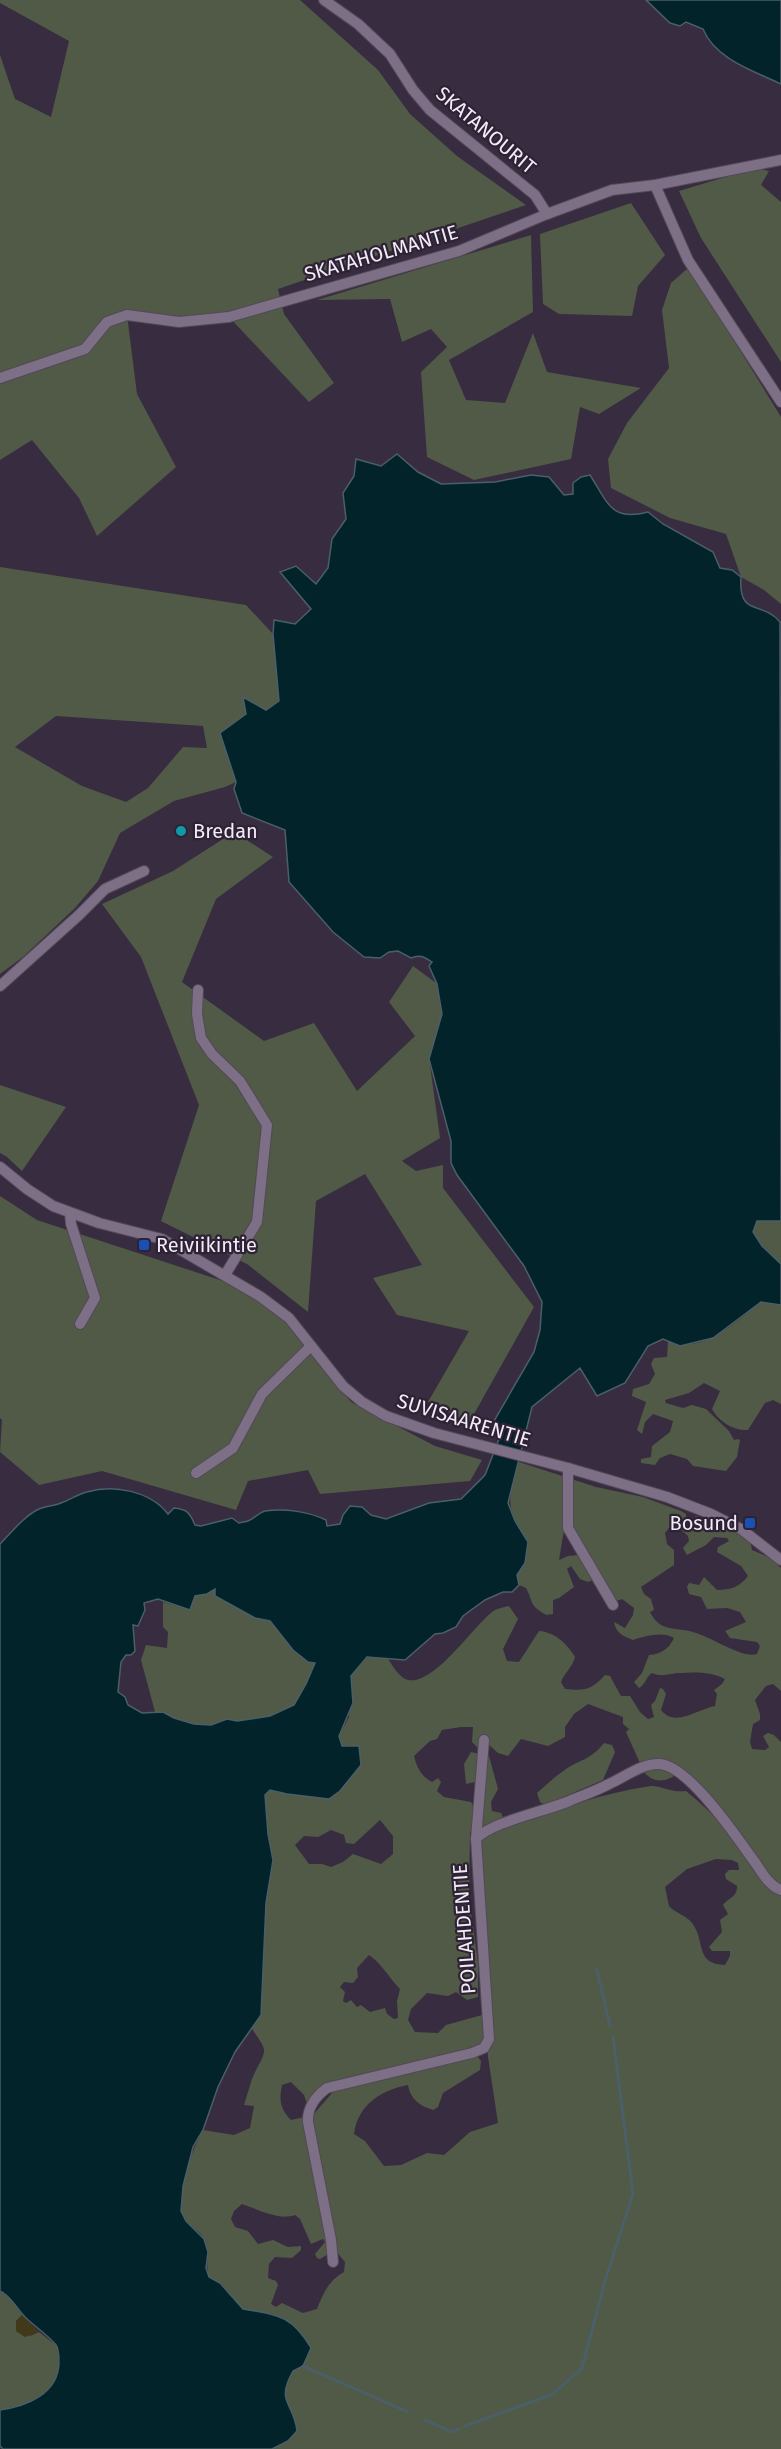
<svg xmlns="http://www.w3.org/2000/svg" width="781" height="2449" viewBox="0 0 781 2449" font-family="'Fira Sans',sans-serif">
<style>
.green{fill:#505a46;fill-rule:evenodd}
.sand{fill:#413919}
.water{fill:#03232b;stroke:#4b5f68;stroke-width:1.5;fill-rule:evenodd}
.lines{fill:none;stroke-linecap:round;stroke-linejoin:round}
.stream{stroke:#4b5f68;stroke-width:3}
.minor-casing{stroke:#534858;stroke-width:12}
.minor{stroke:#7d6f86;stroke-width:10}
.culture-dot{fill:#0f9aa8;stroke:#2e2235;stroke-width:2}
.transit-dot{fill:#1a4fb4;stroke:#2e2235;stroke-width:2}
.labels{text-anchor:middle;stroke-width:4.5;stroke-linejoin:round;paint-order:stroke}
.street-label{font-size:20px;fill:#f3ebf8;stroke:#2e2235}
.poi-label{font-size:20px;fill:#f3ebf8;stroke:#2e2235;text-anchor:start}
</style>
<rect width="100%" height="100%" fill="#382c40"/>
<g class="green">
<path d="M0,0H300L378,70L410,114L457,156L526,205L278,289L284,314L334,383L309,402L229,317L127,315L137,394L176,467L97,536L79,498L32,440L0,460V55L15,99L51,117L69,41L0,3Z"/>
<path d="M755,168L769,171L761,185L781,202V362L701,238L679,191Z"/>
<path d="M631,203L665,255L638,286L632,316L559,314L543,304L540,234Z"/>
<path d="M531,235L533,312L449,360L466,400L505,403L533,333L547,372L641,388L599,414L580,407L571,459L474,480L427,457L421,372L447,347L431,329L402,342L390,299L317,300Z"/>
<path d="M689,267L781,417V604L764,590L741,577L726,534L670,518L611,488L608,459L627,423L669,368L662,310L671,283Z"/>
<path d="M0,567L246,605L273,634L274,620L294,624L299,620L308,632L256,773L225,787L174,801L120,833L98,881L75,908L23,957L0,974ZM56,716L203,726L207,748L183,747L148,788L126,802L82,786L15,747Z"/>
<path d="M234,832L273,857L216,899L182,982L264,1041L314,1023L357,1091L415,1036L389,1002L413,966L436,983L429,966L465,969L430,1065L440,1138L402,1161L416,1171L443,1165V1188L534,1307L469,1423L428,1402L469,1331L397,1315L373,1278L422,1265L365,1174L316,1201L308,1312L247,1264L161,1221L199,1105L141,957L102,904L173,871Z"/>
<path d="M0,1085L66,1107L22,1171L7,1157L0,1153Z"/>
<path d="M0,1196L37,1220L229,1283L287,1320L351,1402L435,1446L482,1460L470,1481L320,1494L308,1470L248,1481L236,1510L102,1471L39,1485L0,1452L2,1420L0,1418Z"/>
<path d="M757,1221H781V1264L762,1246L753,1232Z"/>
<path d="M761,1302L781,1305V1404L773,1400L765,1403L748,1430C734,1431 719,1422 712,1409L720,1391L704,1383L689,1393L665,1400L666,1403L683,1408L692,1405L706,1409L729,1431L734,1440L738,1439L740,1440L737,1457L726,1471L693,1466L687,1459L670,1454L660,1458L655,1465L641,1463V1459L651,1457L652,1446L670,1432L673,1421L653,1414L645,1422L642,1434L637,1430L646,1402L632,1396L633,1389L649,1384L655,1374L651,1364L654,1358L667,1357L668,1341C703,1355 735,1322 761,1302Z"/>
<path d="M519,1462L596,1487L643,1497L681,1511L686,1514V1529L692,1530L695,1525L693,1519L696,1516L735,1532L750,1541L752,1550L771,1558L781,1568V1691L773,1684L766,1686L755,1700L760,1714V1720L753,1724L750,1742L752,1749L765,1750L769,1747L763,1736L768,1733L774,1735L781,1742V1887L772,1882L744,1844L677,1774C665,1783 653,1783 644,1772L626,1732L629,1729L623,1724V1717L588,1704L574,1714L565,1727V1737L548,1746L521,1739L508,1756L498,1753L487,1743L477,1747L472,1742L473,1727H461L442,1730L437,1739L430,1741L414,1756C417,1768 421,1776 432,1782L438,1778L441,1782L437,1791L444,1797L471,1802L475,1809L478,1772L475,1782L466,1784L464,1764L471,1752L489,1756L498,1789L491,1802L492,1811L501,1813L504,1820L470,1832L469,1899L478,1963V1997L467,2000L456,1992L448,1996L427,1993L411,2009L408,2020L415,2032L438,2033L446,2025L482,2015L487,2037L480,2046L330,2085L308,2107L304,2095L291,2082L282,2085C279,2100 280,2109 291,2120L313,2115L332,2093L354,2085L477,2056L481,2061L480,2070L443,2093L438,2107L433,2110C420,2106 410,2099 408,2085C382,2090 358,2104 354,2134L365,2141L384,2166L401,2165L427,2153L444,2155L470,2132L498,2123L488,2057L480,1842L486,1833C540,1816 595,1794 651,1786C659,1785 672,1793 686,1791C700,1802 712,1814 724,1827C739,1845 760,1889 781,1894V2449H163L272,2314L243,2309L220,2283L209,2277C205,2265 210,2252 205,2240C200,2229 184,2224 181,2211C176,2190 193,2149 203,2130L234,2135L250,2128L254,2106L244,2105C248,2094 250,2082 255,2072C268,2048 267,2051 252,2029L261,2015L266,1903L273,1860L268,1834L265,1795L270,1790L287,1794L341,1746L339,1736L349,1717L351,1676L368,1657L388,1659C392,1665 397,1673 402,1677C428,1697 476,1621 495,1610C499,1608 504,1607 509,1606L518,1619L503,1649L507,1661L519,1662L539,1631C555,1632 567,1644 575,1657C572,1668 565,1672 561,1682L565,1689C585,1691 591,1690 605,1675L610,1676L621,1696H630L640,1712L648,1719L654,1717L651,1705L655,1701L660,1688L663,1689L666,1694L661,1710C675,1728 698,1709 715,1706L717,1694L714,1690L722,1684L725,1679C712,1672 696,1672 681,1673C669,1673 663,1678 652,1673C646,1677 645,1685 639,1688L634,1682L642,1673L649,1655C661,1654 669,1649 674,1638C663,1631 645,1636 633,1640C623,1636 616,1633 614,1622L625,1628L633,1615L634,1608L622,1599L614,1602L564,1530L559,1560L568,1556L578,1555L593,1580L588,1582L580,1579L571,1566L567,1569L574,1587L559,1598L553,1600V1614L546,1615C528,1604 534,1603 526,1588L519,1585L517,1575L525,1563L528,1542C505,1505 507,1503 519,1462ZM669,1528L680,1529L688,1536L689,1541L683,1548L687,1555L706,1545L714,1537L727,1538L729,1541L718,1547L717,1552L741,1566L748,1576C740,1587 730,1590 717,1590L704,1577L699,1585L689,1583L687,1587L689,1594L701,1597L707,1609L727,1608L740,1612L746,1622L725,1631L730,1638L757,1642L760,1646L757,1654C743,1659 713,1638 696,1633C686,1629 673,1630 663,1626C657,1623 653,1618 650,1612L654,1610L651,1599L644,1594L641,1587L674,1565V1550L667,1544L665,1533ZM380,1820L393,1836V1854L381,1864L353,1854L343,1862L331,1867L322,1864H309L295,1845L304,1836L318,1837L331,1830L344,1835L346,1843L354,1844ZM716,1859L732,1860L738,1863L739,1870H729L725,1874L726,1879L737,1886C737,1898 729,1897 723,1905L728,1914L720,1920L722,1932L709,1947L712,1951H730V1956L725,1965C694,1964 706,1941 692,1923C686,1915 675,1913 669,1906L665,1887L687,1869ZM369,1955C383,1965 388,1977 400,1989L397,2001L398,2018L394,2019L387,2014L385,2008L370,2012L361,2005L357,2007L351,2000L346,2003L343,2001L345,1992L340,1987L344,1982L353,1983L358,1977L357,1968ZM242,2204C257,2209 279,2221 295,2215L300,2219L311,2244L323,2239L325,2242L315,2254L317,2258L320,2259L335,2250L345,2262L344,2272C328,2281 323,2294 317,2309L303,2313L282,2303L276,2307L271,2304L278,2285L276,2281L268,2278L269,2264L275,2257L292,2258L301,2250V2246L288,2247L273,2240L258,2244L248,2231L235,2227L231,2219L234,2211Z"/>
<path d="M202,1577L315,1638L317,1681L280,1727L253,1718L237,1721L227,1719L211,1725L194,1724L174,1718L163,1712H155L141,1660L146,1645L167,1648L168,1632L163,1627V1602L190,1610Z"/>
<path d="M604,1743L612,1745L615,1752L603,1780L545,1805L540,1802L537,1793C545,1786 553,1778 562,1772C580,1758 589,1762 604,1743Z"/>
<path d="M0,2291L6,2293L22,2315L16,2321L30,2336L39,2332L57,2346L59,2361L58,2378L54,2385L30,2403L0,2410Z"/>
</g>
<path class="sand" d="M22,2315L39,2332L25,2337L16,2331V2321Z"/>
<g class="water">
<path d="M646,0H781V84C754,71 715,59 703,29L686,22L680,26L670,23Z"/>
<path d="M397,454L418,472L441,484L495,482L531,475L549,477L564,495L573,494V483L581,477L590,475C608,503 611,522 648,512L663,524L713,552L720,568L732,570L741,577C738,618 762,600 780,622L781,1221H757L753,1232L762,1246L781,1264V1305L761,1302L713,1338L680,1346L663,1339L648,1346L625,1383L597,1396L580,1368L532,1407L508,1503L515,1521L528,1542L525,1563L517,1575L519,1585L512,1592H503L485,1600L463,1616L456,1627L443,1633L435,1634L405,1660L367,1657L351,1676L353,1703L339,1736L342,1746H359L361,1765L340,1791L329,1799L287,1794L270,1790L265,1795L268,1834L273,1860L266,1903L261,2015L235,2052L218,2087L203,2130L193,2147L183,2186L181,2211L186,2221L204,2239L208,2252L206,2268L209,2277L220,2283L243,2309C278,2315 292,2315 311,2348L303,2366L293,2371C275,2403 294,2402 297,2431L288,2441L272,2449H3L0,2446V2410C27,2406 58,2394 59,2363C59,2358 59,2349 56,2345C49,2336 34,2326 25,2317C17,2309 10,2295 0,2291V1544C11,1533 24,1516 39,1509C45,1506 54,1506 61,1503C70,1500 78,1494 87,1492C114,1484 150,1491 168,1514L174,1508C187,1509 190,1513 195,1525L201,1526L232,1518L239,1523C242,1522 245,1522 248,1521C254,1519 258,1513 265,1511C286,1508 309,1512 326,1520L327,1526L340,1524L343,1515L350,1506L362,1507L371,1515L386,1519L429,1503L461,1499L485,1475L501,1434L494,1421L534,1352L540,1330L542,1302L524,1266L457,1175L451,1163V1141L429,1059L442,1014L437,984L429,966L432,962C424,957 420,954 411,958L398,951L389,952L380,958L364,957L333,932L289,882L285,830L242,813L234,789L236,782L220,733L246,714L243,697L266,710L279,701L273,634L274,620L295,624L311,609L280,572L296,566L316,584L328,568L332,539L346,519L343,493L354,476L356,459L381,466ZM215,1589V1596L255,1618L270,1621L293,1650L308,1662L315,1663L306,1684L294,1705L270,1716L237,1721L227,1719L211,1725L194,1724L174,1718L163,1712L142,1713L128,1705L125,1697L118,1692L121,1662L126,1655H131L135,1651L133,1625L138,1626L145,1610L144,1603L158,1599L190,1610L195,1596L207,1594Z"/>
</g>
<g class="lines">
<g class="stream">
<path d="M597,1970L610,2026"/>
<path d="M303,2366L408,2412"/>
<path d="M425,2420L452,2432L459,2429"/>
<path d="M465,2426L553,2394L582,2368L605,2281L633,2194L613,2037"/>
</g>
<defs>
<g id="minor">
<path d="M324,0L358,24L390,54L413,90L430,110L535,195L547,214"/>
<path d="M655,185L688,260L781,402"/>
<path d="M0,378L85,349L107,322L127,315L179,322L229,317L459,251L547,214L612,190L655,185L781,160"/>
<path d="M0,986L79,915L105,889L144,871"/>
<path d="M198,990L197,1014L201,1038L212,1054L240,1081L267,1125L257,1222L225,1275"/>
<path d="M0,1167L27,1189L53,1206L99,1223L162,1239L261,1297L289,1318L343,1386L362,1402L386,1416L434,1433L568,1468L667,1497L711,1514L741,1529L781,1560"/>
<path d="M70,1213L71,1224L95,1298L80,1324"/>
<path d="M568,1468V1528L613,1605"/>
<path d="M196,1473L233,1448L262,1394L311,1346"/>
<path d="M476,1839L484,1740"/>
<path d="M333,2262L331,2240L308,2122C307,2108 316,2096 327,2088L472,2053L484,2048L489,2039L476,1839C489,1823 545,1811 567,1802C581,1796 596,1791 609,1784C625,1777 642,1763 660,1764C688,1766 735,1834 751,1857C760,1868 767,1885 781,1890"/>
</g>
</defs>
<use href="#minor" class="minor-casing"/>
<use href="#minor" class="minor"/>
</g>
<circle class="culture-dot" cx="181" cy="831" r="6"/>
<g class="transit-dot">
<rect x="138" y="1239" width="12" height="12" rx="3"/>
<rect x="744" y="1517" width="12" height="12" rx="3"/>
</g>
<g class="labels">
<g class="street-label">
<text transform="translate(486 130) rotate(40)" y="7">SKATANOURIT</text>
<text transform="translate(381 253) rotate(-16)" y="7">SKATAHOLMANTIE</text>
<text transform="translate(464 1420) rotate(17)" y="7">SUVISAARENTIE</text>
<text transform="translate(464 1929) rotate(-94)" y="7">POILAHDENTIE</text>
</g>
<g class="poi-label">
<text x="193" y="838">Bredan</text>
<text x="156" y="1252">Reiviikintie</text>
<text x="738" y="1530" text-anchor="end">Bosund</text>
</g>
</g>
</svg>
